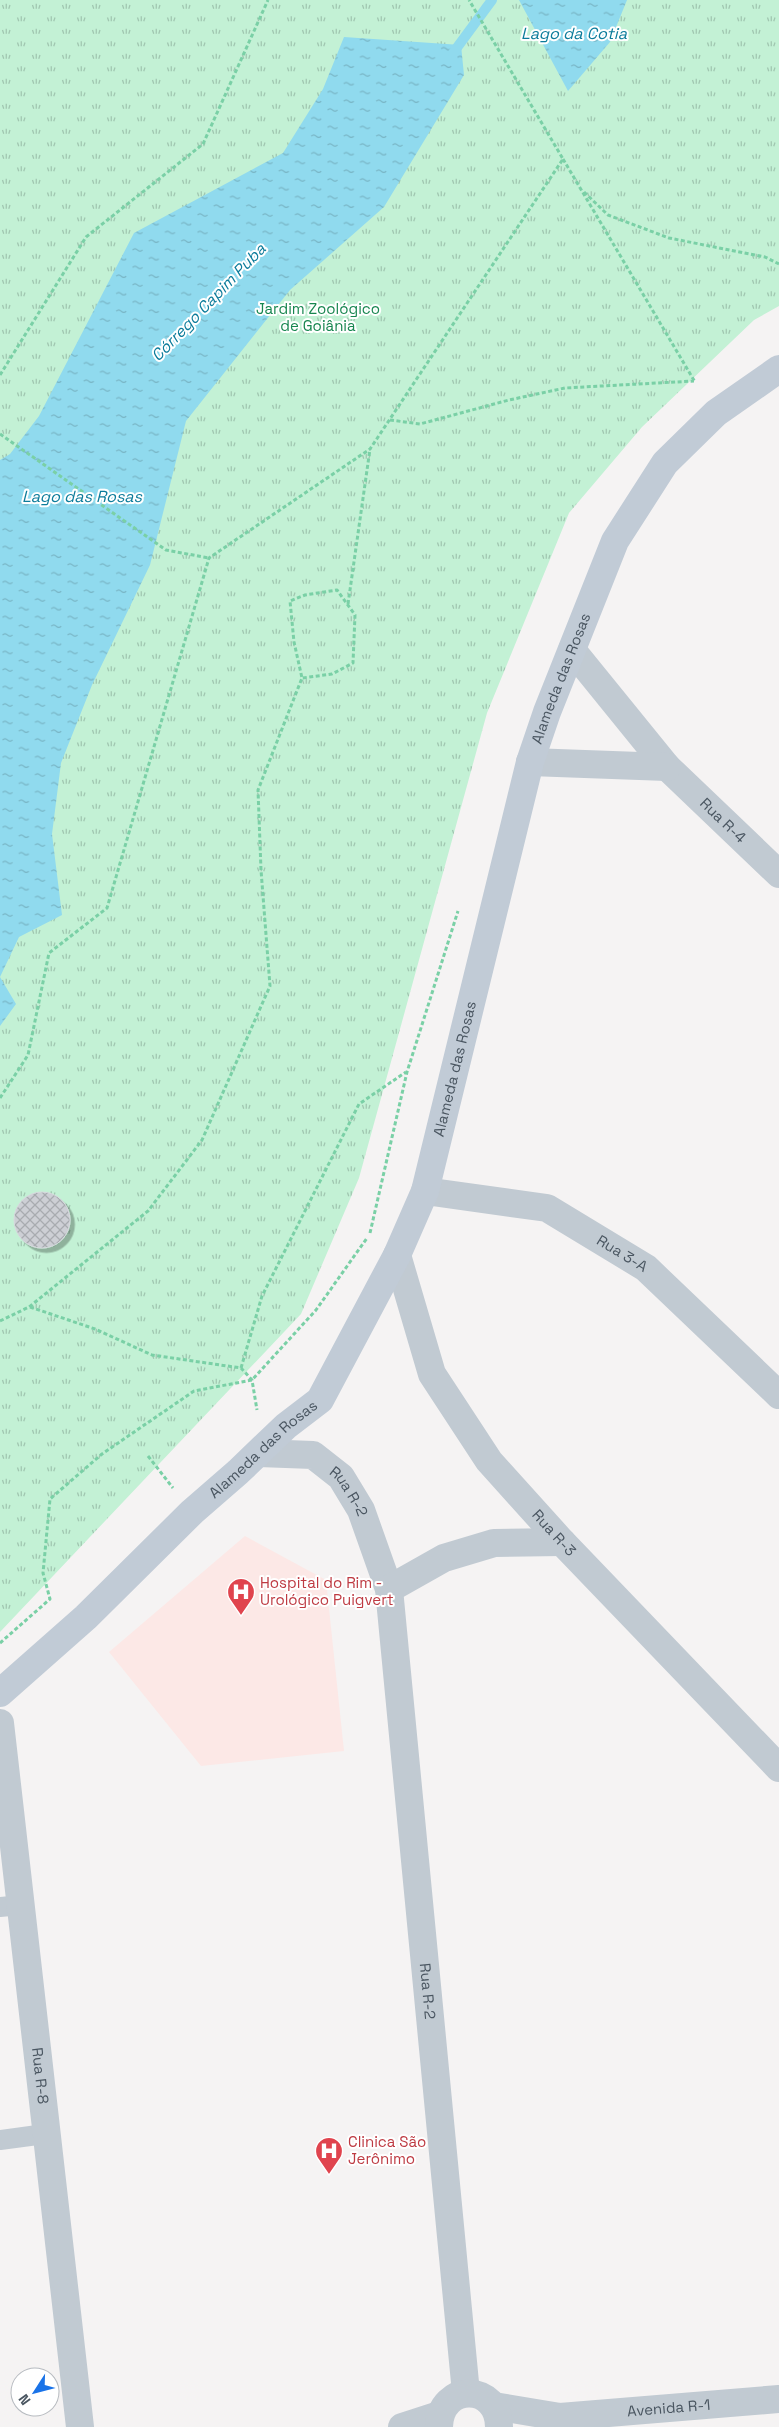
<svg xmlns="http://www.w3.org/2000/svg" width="779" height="2427" viewBox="0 0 779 2427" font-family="'Space Grotesk',sans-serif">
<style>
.medical{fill:#fce8e6}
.park{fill:url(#park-tufts)}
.water{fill:url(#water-ripples)}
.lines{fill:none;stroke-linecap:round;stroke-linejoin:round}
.stream{stroke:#90daee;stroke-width:10}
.building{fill:url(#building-cross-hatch);stroke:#d7d9de;filter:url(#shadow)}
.path{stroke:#7ad0a6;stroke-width:3;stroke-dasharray:4 2.5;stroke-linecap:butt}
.lane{stroke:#c1cad2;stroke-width:20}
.street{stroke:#c1cad2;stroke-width:28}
.secondary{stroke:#c1cbd6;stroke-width:28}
.labels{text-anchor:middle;stroke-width:4;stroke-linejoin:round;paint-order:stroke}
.park-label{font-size:15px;fill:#17864f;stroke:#fff}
.street-label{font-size:15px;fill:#4a5661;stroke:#fff}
.health-label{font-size:15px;fill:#be3a42;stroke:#fff;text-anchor:start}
.water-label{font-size:16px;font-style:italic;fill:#0c7c9b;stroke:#fff}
</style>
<defs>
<pattern id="park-tufts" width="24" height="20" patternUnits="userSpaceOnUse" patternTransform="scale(1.25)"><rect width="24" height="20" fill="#c3f1d5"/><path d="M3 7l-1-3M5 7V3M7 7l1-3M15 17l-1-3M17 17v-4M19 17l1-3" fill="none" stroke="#a0c6b0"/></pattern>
<pattern id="water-ripples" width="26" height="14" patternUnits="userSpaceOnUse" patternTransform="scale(1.25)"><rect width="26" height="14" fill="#90daee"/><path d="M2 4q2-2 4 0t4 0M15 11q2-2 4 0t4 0" fill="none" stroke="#78b4c4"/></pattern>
<pattern id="building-cross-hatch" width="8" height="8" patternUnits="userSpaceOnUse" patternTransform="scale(1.25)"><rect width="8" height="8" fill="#cdcfd5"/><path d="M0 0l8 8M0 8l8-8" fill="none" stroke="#a8abb0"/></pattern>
<filter id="shadow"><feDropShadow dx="4.5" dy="4.5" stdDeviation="0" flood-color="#0004"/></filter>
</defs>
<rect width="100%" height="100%" fill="#f5f3f3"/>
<path class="medical" d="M245,1536L326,1580L344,1751L201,1766L109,1652Z"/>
<path class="park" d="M0,0H779V306L754,320L642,427L569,513L487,713L359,1178L301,1314L0,1632Z"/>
<g class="water">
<path d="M519,0H627L610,42L568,91Z"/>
<path d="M344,37L461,45L464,75L384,207L290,290L186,421L150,565L92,685L61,763L52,834L62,915L19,937L0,977L16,1004L0,1026V460L10,454L39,416L134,233L283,153L323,89Z"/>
</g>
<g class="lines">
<path class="stream" d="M453,53L492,0"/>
</g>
<circle class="building" cx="42" cy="1220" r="28"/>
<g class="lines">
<g class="path">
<path d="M563,159L695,382"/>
<path d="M584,192L608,215L669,238L765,257L779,264"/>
<path d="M0,375L86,237L203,144L268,0"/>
<path d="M390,420L420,424L509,400L565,388L694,381"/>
<path d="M0,434L166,550L209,558"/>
<path d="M348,604L370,449"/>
<path d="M0,1098L28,1055L49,953L107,908L209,558L370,449L563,159L469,0"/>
<path d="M370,1233L407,1072L458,911"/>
<path d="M30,1307L95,1329L152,1355L241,1368L252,1380L257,1410"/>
<path d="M0,1321L29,1307L148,1211L202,1140L270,986L261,870L258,790L302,678L294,642L290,601L305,595L337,590L355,615L353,663L332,674L302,678"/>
<path d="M241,1368L262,1296L359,1104L406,1072"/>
<path d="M148,1456L173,1488"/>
<path d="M0,1643L50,1599L43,1573L50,1499L102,1454L194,1391L252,1380L316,1310L367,1238"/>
</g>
<g class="lane">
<path d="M0,1907L21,1905"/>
<path d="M0,2140L45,2134"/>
</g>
<g class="street">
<path id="s1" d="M572,650L667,767L779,874"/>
<path d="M530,762L667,767"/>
<path id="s2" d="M425,1191L547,1208L646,1268L779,1395"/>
<path id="s3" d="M397,1255L432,1374L489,1461L562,1542L779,1768"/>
<path id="s4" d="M259,1453L313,1455L341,1477L361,1510L389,1589L466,2393"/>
<path d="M389,1589L444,1558L494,1543L562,1542"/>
<path id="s5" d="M0,1723L80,2427"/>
<path id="s6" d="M494,2406L560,2417L779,2399"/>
<path d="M402,2427L439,2415"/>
<path d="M439,2427C440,2382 499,2383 499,2427"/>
</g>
<path class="secondary" id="s7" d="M0,1693L86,1617L192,1512L238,1472L286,1426L320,1400L397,1255L425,1191L530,762L547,712L615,541L665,463L716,413L779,369"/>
</g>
<defs>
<symbol id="hospital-pin" viewBox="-11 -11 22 30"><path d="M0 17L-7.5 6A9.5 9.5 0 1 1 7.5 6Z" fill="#e0444e" stroke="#fff"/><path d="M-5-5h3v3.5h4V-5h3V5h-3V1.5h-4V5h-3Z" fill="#fff"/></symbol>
</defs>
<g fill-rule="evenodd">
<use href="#hospital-pin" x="225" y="1576" width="32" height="43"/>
<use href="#hospital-pin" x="313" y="2135" width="32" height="43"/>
</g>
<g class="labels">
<g class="park-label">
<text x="318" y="314">Jardim Zoológico<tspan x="318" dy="17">de Goiânia</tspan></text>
</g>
<g class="street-label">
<text dy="5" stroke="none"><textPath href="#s7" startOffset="1199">Alameda das Rosas</textPath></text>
<text dy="5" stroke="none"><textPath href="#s1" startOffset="228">Rua R-4</textPath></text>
<text dy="5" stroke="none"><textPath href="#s7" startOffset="794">Alameda das Rosas</textPath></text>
<text dy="5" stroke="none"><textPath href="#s2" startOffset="211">Rua 3-A</textPath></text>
<text dy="5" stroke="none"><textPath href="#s7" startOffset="359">Alameda das Rosas</textPath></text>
<text dy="5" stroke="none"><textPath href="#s4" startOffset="106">Rua R-2</textPath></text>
<text dy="5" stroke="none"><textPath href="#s3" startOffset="325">Rua R-3</textPath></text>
<text dy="5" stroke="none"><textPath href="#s4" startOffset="616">Rua R-2</textPath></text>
<text dy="5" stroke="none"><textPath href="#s5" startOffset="355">Rua R-8</textPath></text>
<text dy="5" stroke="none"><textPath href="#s6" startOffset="176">Avenida R-1</textPath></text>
</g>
<g class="health-label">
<text x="260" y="1588">Hospital do Rim -<tspan x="260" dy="17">Urológico Puigvert</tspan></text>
<text x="348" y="2147">Clinica São<tspan x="348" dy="17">Jerônimo</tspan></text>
</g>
<g class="water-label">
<text x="574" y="39">Lago da Cotia</text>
<text transform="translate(208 302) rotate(-46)" y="6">Córrego Capim Puba</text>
<text x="82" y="502">Lago das Rosas</text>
</g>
</g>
<g transform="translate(35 2392) rotate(234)"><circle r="24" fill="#ffffff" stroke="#b7bbc0"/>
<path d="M0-4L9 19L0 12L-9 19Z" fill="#1a73e8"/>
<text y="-8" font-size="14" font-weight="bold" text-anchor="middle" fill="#4a5661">N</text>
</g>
</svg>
